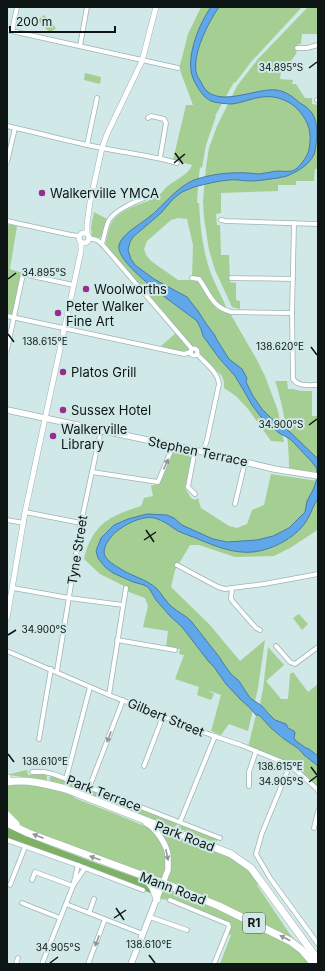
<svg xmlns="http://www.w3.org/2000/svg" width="325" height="971" viewBox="0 0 325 971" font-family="Inter,sans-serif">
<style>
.green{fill:#a5ce92}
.forest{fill:#7eb164}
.water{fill:#5fa7e8;stroke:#467ca9}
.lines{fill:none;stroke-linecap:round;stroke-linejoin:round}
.minor-casing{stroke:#9db5b3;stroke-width:5.5}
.tertiary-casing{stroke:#9db5b3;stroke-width:6}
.secondary-casing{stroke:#9db5b3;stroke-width:7}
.trunk-casing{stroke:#9db5b3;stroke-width:8}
.minor{stroke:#fff;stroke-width:4}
.tertiary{stroke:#fff;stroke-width:5}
.secondary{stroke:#fff;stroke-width:5.5}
.trunk{stroke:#fff;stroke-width:7}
.oneway{fill:#929696}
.ticks{fill:none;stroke:#0d1615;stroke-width:1.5}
.poi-dot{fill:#962c8f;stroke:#d0e8e7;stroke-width:1.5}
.labels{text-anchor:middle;stroke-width:4;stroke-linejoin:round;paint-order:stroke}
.shield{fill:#d0e8e7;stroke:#485554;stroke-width:1}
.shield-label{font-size:12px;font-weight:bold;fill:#0d1615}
.poi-label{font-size:13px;fill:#0d1615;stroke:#d0e8e7;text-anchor:start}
.street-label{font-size:13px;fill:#0d1615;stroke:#d0e8e7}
.ticks-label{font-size:10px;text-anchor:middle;fill:#0d1615;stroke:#d0e8e7;stroke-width:4;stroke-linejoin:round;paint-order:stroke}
</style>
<rect width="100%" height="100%" fill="#d0e8e7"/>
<g class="green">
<path d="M201,7H302L251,62L235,83L234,82L215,116H216L206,145L202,168L200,167L198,185L197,203H199C200,227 203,252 211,274C216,286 222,297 227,309C221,305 216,302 212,296C205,286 207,277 192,278L193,245L187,219L178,218L171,220L147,241L144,249L146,255L151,261L178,280H196L200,282L211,302L217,309L231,315L257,360L265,376L278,411L284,442L271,441L248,409L236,396L224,388V382L222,376L199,353L197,348L193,347L162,310L105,246C107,239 108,229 112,222C122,207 143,205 158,196C162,193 165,188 169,185C176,180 190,173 192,165L173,160L186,105H193L181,73L180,65L188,34Z"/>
<path d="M308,7H318V34H302L301,44H298L296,54L288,65L281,72L280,79L293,80L292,84H296L305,98H312V104L318,105V169H315L314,181H296V185H278V191L221,193V213L216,214L217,225H220L221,255H229L230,282L236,283V300L240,301V309L232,307L215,270L209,250L204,218L203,201L206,167L209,148L217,126L237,86L258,59Z"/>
<path d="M44,15L56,28L50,33L38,20Z"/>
<path d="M85,73L101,77L100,84L84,80Z"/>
<path d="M94,212L107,219L102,236L99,238L92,236L91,227Z"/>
<path d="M7,224L17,226L10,269L22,273L13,315L7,314Z"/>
<path d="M176,333L188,346L189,348L187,352L180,351L161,346Z"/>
<path d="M275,381H287L288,389H293L301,391H312V416H318V472L303,471L289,468C289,445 286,424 281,402C279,395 278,388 275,381Z"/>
<path d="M173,451L192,455L185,488L191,498L195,500L198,498L201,508L229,526L237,528L247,524L252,510L264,505L271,474L318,481V528L316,531L290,548L274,556L235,557L199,545H190L175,570L171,587L209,624L240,661L265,640L258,688L248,731L229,724L221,735L211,731L221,695L207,690L214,694L211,700L197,695L199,687L175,679L184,655L179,654L180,649L166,647L168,631L143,627L148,606L145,598L129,592L123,588L124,586L100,574L84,559C87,543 96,526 111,518C120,513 131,509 141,506L144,498L153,496L151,486L158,484Z"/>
<path d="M299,614L308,624L302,630L293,618Z"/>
<path d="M268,647L284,665L266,681L281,699H288L290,674L293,672L308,692L318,684V756L314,753L296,741L294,738L295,733L294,731L275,720L260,704L263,689Z"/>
<path d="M256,715H260L271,728L284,739L299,749L304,755L318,766V788L295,765L248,747Z"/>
<path d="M27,770L28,775L45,774L47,776V780L46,781L10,775V774Z"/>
<path d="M51,776H54L99,793L101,796V797L97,798L52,782L49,779Z"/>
<path d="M16,783L42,785L53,788L71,795L77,799L116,814L149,828L156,835L162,844L165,851L166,862L165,869L161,879L23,827L7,812V785Z"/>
<path d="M105,796L178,824L173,828L102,800Z"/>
<path d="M182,825L218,839L216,843L178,828L179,826Z"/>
<path d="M160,829L239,860L260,882L257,885L289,933L301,947L165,881L168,846L160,830Z"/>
<path d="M163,886L194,897L291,944L311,964H220L231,935L228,934L231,926V923L172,900L158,899Z"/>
</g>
<path class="forest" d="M7,826L17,832L51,846L93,862L146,881L156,895L7,840Z"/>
<path class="water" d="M211,7H219C208,23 193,52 196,72C197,76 199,79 201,82C203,86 205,90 208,92C225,105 257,88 276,90C286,91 293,97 300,103C304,105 309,109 312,113C319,124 317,139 315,151C313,162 299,171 289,175C286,177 281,177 278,178C269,179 260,181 251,181C243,181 237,179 229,180C217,181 206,184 194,187L182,192L173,199L161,213L133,237L130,242L128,250L131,259L135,265L154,279L187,297L198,311L207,325L214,334L217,340L229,359L242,369L247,378L246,382L253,396L262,409L271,418L290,432L318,459V499C313,505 312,512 308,518C299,536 273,550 253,552C234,554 215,546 198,539C191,536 184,534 178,531C170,526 163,520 154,518C141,515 119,527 111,537C107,542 102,550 105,556C109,563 118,567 124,571C135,577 147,580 156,588C162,594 166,602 172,607C178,612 185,615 191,621L220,658L223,663L231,674L239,681L250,698L262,706L268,713L275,720L286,724L288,728L294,731L295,733L294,738L296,741L306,748L309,749L318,756V766L304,755L299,749L284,739L271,728L259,715H256L249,707L241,700L226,684L214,667L209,662L182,627L170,616L156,600L149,588L144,585L133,582L113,573L105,567L98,558L96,551L101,538L114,525L128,519L147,514L167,515L174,518L182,525L204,535L213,539L227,542L257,540L273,536L289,528L305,512L307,501L313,490L316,482L317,469L312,462L295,444L290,439L279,433L261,417L252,405L244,391L235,376L219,358L203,336L201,329L197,321C182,309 114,264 119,245C122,234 139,225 148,218C164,206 175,188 194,180C211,174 230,172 248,173C252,173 255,174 259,174C265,173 271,172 277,171C282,171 288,172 292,171C299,169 307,157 309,150C311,137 311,127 303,116C294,102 278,95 262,97C252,98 242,103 232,104C227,104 219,103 214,102C206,100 201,93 197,86C195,83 193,79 192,75C186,56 200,22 211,7Z"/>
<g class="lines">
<defs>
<g id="minor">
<path d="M7,30L178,68"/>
<path d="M12,31L17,7"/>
<path d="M80,46L87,7"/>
<path d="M297,48H307L318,45"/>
<path d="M317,100H318"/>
<path d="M148,118L151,116L164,119L166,123L160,158"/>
<path d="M7,126C39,133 70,142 102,148C127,153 153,156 177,163"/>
<path d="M87,145L97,98"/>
<path d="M7,162L15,128"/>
<path d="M221,220L226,221L318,224"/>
<path d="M7,221L71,235L80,236"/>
<path d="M294,223L292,313L293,379C299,387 309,385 318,385"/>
<path d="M89,238L97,240L102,244L192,349"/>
<path d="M102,244C104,238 106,225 109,220C117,208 140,200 153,194"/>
<path d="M192,278L199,279C210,294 212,307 231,312L292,313"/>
<path d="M231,278L293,279"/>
<path d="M7,316L184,354L191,352"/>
<circle cx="194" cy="352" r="3.5"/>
<path d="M7,350L23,274L73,285"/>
<path d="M197,354C205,363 218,372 219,384L207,440L203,452"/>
<path d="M195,450L188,487L195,494"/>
<path d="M92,472L158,482L173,446"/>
<path d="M235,504L245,462"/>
<path d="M25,512L81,523"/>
<path d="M7,520L24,523"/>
<path d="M177,565L218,587L225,589L232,588L264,584L318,574"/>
<path d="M13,588L69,598L123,605"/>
<path d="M232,588L231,599L234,603L256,628L260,630"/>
<path d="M117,640L175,650"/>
<path d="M276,646L290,662L295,664L318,647"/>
<path d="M7,651L109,695L211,735L241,745L290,765L317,789L318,791"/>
<path d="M57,671L81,523L101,430"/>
<path d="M109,695L126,588"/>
<path d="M39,739L51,669"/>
<path d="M290,765L262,833L256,854L270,878L318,944"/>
<path d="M144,766L163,716"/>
<path d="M32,772H44L53,774L105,793L220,838"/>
<path d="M66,779L90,687"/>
<path d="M249,786V772L256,751"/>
<path d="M89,788L123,700"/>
<path d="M180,822L215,736"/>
<path d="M314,828L318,811"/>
<path d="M7,840L80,866L143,890"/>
<path d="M32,880L35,872L73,886"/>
<path d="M74,884L85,868"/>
<path d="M10,885L25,847"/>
<path d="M170,900L228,924L229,927L214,964"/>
<path d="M22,903L60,918"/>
<path d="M66,904L143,934"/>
<path d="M89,913L94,899"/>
<path d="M150,917L187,930"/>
<path d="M16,964L18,958"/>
<path d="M42,964L73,886L78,865"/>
<path d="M88,964L105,919"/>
</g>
<g id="tertiary">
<circle cx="84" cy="238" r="5"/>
<path d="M87,234V224L90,202L102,148L107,134L142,61L156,7"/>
<path d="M7,618L25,512L81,251V242"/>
<path d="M7,777H8"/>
</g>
<g id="secondary">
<path d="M7,410L203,452L274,469L318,476"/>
<path d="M131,964L168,870C168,866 168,862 168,857C168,846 156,828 146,823"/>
</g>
<g id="trunk">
<path d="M7,782C27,779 47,784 66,789L231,854L251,868L318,960"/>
<path d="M7,815L16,824"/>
<path d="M7,823L28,833L166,884L219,906L290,941L302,950L314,964"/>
<path d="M143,878C152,883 154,890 157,899"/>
</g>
</defs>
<use href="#minor" class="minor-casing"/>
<use href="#tertiary" class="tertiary-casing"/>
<use href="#secondary" class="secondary-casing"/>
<use href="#trunk" class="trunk-casing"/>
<use href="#minor" class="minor"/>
<use href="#tertiary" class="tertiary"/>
<use href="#secondary" class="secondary"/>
<use href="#trunk" class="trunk"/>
</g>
<defs><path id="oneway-solid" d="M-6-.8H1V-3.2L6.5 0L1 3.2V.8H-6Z"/></defs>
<g class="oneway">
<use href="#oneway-solid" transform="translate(166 464) rotate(-66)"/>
<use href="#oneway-solid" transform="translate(109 737) rotate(111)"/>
<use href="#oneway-solid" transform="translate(38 836) rotate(-159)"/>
<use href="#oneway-solid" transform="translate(167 855) rotate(78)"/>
<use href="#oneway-solid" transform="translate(95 858) rotate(-160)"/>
<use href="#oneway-solid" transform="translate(285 938) rotate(-153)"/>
<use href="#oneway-solid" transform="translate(97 941) rotate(111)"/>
</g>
<path class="ticks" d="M309,68L317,62M175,153L183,164M174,163L185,154M8,279L16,273M8,334L14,342M311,347L317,355M309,425L317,419M146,530L154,542M144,540L156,532M8,635L16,630M8,754L14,762M311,767L317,775M309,782L317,776M116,908L124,920M114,918L126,910M149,955L155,963M50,963L58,957"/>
<g class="poi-dot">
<circle cx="42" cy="193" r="4"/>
<circle cx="86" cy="289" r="4"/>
<circle cx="58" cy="313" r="4"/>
<circle cx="63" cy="372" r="4"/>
<circle cx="63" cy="410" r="4"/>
<circle cx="53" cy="436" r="4"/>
</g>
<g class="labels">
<rect class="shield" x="243" y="913" width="22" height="20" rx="3"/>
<g class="shield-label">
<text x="254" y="927">R1</text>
</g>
<g class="poi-label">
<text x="50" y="198">Walkerville YMCA</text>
<text x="94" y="294">Woolworths</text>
<text x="66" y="311">Peter Walker<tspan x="66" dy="15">Fine Art</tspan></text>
<text x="71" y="377">Platos Grill</text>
<text x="71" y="415">Sussex Hotel</text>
<text x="61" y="434">Walkerville<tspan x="61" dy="15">Library</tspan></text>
</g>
<g class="street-label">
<text transform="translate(198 451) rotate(12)" y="5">Stephen Terrace</text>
<text transform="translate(77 550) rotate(-81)" y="5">Tyne Street</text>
<text transform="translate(166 717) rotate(22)" y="5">Gilbert Street</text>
<text transform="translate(104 793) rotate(21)" y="5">Park Terrace</text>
<text transform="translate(185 836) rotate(21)" y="5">Park Road</text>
<text transform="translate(173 888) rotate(21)" y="5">Mann Road</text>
</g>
</g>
<g class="ticks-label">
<text x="281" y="71">34.895°S</text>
<text x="44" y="276">34.895°S</text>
<text x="45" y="345">138.615°E</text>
<text x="280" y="350">138.620°E</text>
<text x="281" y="428">34.900°S</text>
<text x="44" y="633">34.900°S</text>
<text x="45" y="765">138.610°E</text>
<text x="280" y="770">138.615°E</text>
<text x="281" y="785">34.905°S</text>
<text x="149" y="948">138.610°E</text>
<text x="58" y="951">34.905°S</text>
</g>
<rect width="325" height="971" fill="none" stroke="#0d1615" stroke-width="16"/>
<path d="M10 26v6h105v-6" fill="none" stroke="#0d1615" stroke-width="2"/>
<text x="16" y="26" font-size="12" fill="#0d1615" stroke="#d0e8e7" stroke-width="3" paint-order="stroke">200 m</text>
</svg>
